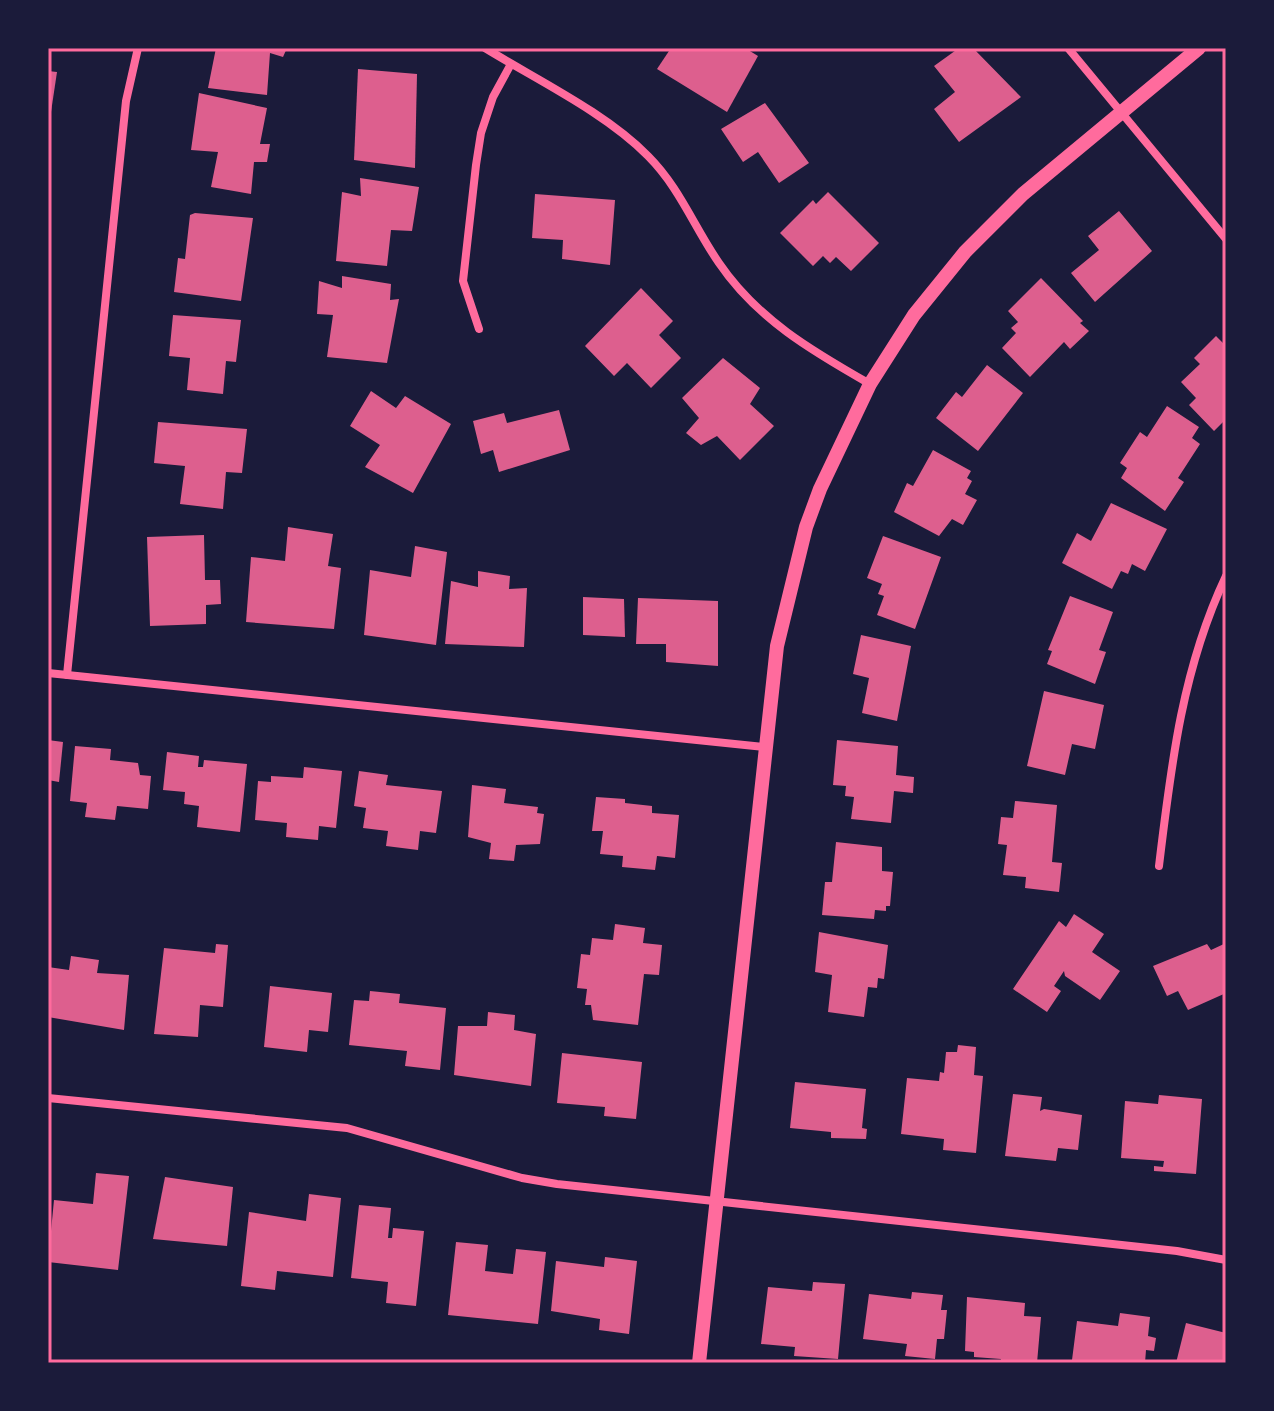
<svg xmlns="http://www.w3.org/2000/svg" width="1274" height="1411" viewBox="0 0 1274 1411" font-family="'Source Sans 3',sans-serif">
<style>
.building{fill:#dd5f8e}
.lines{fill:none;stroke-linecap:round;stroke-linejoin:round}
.minor{stroke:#ff6b9d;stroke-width:8}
.tertiary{stroke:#ff6b9d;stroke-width:14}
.neatline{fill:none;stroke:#ff6b9d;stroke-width:3}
</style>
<rect width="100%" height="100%" fill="#1b1b3a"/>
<g class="building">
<path d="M216,48H287L283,57L270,53L267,95L208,88Z"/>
<path d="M671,48H745L758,56L727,112L657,69Z"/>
<path d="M959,48H973L1021,97L959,142L934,109L955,92L934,66Z"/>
<path d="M358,69L417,74L415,168L354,160Z"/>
<path d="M48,71L57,72L51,112H48Z"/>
<path d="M199,93L267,108L260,144H270L267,162H254L251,194L211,187L218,152L191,150Z"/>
<path d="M765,103L809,163L779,183L758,152L743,162L721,129Z"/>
<path d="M360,178L419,187L412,231L391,230L387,266L336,261L342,192L361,196Z"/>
<path d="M828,192L879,243L851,271L836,257L830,263L823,256L813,266L780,233L813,200L816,204Z"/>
<path d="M535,194L615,200L610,265L562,259L563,240L532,238Z"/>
<path d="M1119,211L1152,251L1095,302L1071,273L1099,250L1088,236Z"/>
<path d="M195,213L253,218L241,301L174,292L178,258L185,259L190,215Z"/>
<path d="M342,276L391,284L390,300L399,299L387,363L327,357L333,315L317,314L319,281L342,288Z"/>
<path d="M1041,278L1083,321L1080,323L1089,331L1070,349L1064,342L1030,377L1002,348L1016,333L1011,328L1018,322L1008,311Z"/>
<path d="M641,288L673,321L659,335L681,358L651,388L627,363L614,376L585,346Z"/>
<path d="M173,315L241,320L236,362L226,361L223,394L187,390L190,358L169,356Z"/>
<path d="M1216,336L1226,346V419L1214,431L1189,405L1196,398L1181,382L1200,364L1194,358Z"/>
<path d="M723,358L760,388L750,404L774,426L740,460L717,436L701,445L686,433L699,418L682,398Z"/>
<path d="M987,365L1023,393L978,451L936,418L956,392L962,397Z"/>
<path d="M371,391L396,408L405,396L451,424L413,493L365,467L380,445L350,426Z"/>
<path d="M1167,406L1199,427L1192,438L1200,444L1178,478L1184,482L1165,511L1121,478L1127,468L1120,463L1140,432L1147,437Z"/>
<path d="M559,410L570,450L499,472L493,450L481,454L473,421L504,413L507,423Z"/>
<path d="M158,422L247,429L242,473L226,472L223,509L180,504L185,466L154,463Z"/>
<path d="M933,450L971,471L967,478L972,481L965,494L977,500L963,525L952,519L939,536L894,512L907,483L913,486Z"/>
<path d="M1111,503L1167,529L1145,571L1132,564L1128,574L1121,571L1112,589L1062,563L1077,533L1091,541Z"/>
<path d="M288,527L333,534L328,566L341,568L334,629L246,622L251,557L285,561Z"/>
<path d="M204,535L205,580H220L221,604L206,605V624L150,626L147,537Z"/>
<path d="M883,536L941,557L915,629L877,615L884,596L878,594L882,584L867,578Z"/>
<path d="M415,546L447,552L436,645L364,635L370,570L411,577Z"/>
<path d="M478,571L510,576L509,589L527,588L524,647L445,644L451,581L478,587Z"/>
<path d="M1070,596L1113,612L1099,650L1106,652L1095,684L1047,664L1052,651L1048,650Z"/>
<path d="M583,597L624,599L625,637L583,635Z"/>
<path d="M638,598L718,601V666L666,662V644H636Z"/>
<path d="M861,635L911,646L897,721L862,713L869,678L853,674Z"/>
<path d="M1044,691L1104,705L1095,749L1072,744L1065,775L1027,766Z"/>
<path d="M48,740L63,742L59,782L48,780Z"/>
<path d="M837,740L898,746L896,775L914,777L913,793L894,791L891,823L851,819L854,797L845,796L846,786L833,785Z"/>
<path d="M75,746L111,749L110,760L138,763L140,775L151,776L148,809L117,806L115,820L85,817L87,803L70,801Z"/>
<path d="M167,752L199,756L198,767H203L204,760L247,764L240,832L197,827L199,806L184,804L185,792L163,790Z"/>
<path d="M304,767L342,771L336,828L319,826L318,840L286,837L287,823L255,820L258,781L271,782V776L303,778Z"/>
<path d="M359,771L388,775L386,785L442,791L436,833L420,831L418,850L386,846L388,831L363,828L366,808L354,806Z"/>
<path d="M472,785L506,789L504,803L538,807L537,813L544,814L540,844L516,845L514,861L489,859L491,843L468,837Z"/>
<path d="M596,797L625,799V803L652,806V813L679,815L675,858L657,856L655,870L622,867L623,856L600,854L603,831H592Z"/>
<path d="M1015,801L1057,805L1052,862L1062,863L1059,892L1025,888L1026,877L1003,875L1007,845L998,844L1001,817L1013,818Z"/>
<path d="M836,842L882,847V871L893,872L890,906H886V911L875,910L874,919L822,915L825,882H832Z"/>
<path d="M1074,914L1104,934L1092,952L1120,971L1100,1000L1065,976L1064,971L1054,986L1061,991L1047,1012L1013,989L1059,921L1066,927Z"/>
<path d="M615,924L645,928L643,943L662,945L659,975L644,974L638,1025L593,1020L591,1005H585L587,989L577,988L581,954L590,955L592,938L613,940Z"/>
<path d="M819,932L888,945L884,979L878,978L877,988L868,987L864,1017L828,1012L832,975L815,972Z"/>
<path d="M1226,943V993L1188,1010L1178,991L1167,996L1153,966L1207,944L1211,950Z"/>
<path d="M216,944L228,945L223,1007L200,1005L198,1037L154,1034L164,948L215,953Z"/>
<path d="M71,956L99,960L97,973L129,975L124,1030L48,1017V967L69,970Z"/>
<path d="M270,986L332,993L328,1032L309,1030L307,1052L264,1047Z"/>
<path d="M370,991L400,994L399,1003L446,1008L440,1070L405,1066L407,1051L349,1045L354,1000L369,1001Z"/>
<path d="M488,1012L515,1015L514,1030L536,1034L531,1086L454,1075L458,1026H487Z"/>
<path d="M958,1045L976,1047L974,1075L983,1076L976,1153L943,1150L944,1139L901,1134L907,1078L939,1081L940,1072L944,1073L946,1052H957Z"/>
<path d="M562,1053L642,1062L636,1119L604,1116L605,1107L557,1103Z"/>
<path d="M795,1082L866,1089L862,1128L867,1129L866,1139L831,1138V1132L790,1128Z"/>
<path d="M1013,1094L1042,1097L1040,1111L1044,1109L1082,1115L1078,1150L1058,1148L1056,1161L1005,1156Z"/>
<path d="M1159,1095L1202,1099L1196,1174L1154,1171V1166L1163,1167L1164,1161L1121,1158L1125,1101L1158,1104Z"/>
<path d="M96,1173L129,1176L118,1270L48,1262L54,1200L93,1204Z"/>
<path d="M165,1177L233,1187L227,1246L153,1239Z"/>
<path d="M309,1194L341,1198L333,1277L277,1271L275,1290L241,1286L249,1212L306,1221Z"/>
<path d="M359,1205L391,1208L388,1238H392L393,1228L424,1231L416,1306L386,1303L388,1282L351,1278Z"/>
<path d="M456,1242L488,1245L485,1271L513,1274L516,1249L546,1252L538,1324L448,1315Z"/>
<path d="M605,1257L637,1261L629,1334L599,1330L600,1319L551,1311L556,1261L604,1267Z"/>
<path d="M813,1282L845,1284L838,1359L794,1356L795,1347L761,1344L768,1287L812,1291Z"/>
<path d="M912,1292L943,1295L941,1310H947L944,1339H937L935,1359L905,1356L907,1344L863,1339L869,1294L911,1299Z"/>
<path d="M967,1297L1025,1303L1024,1316L1041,1317L1037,1363H1000L1001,1359L974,1357V1352L965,1351Z"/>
<path d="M1120,1313L1150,1317L1148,1336L1156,1338L1154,1351L1146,1350L1145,1363L1072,1360L1077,1321L1118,1326Z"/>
<path d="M1186,1323L1226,1333V1363H1176Z"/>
</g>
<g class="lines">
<g class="minor">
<path d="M485,48C537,80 606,113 648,156C680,188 694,227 719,263C757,319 812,351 870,384"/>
<path d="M1068,48L1226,239"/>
<path d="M479,329L463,281L476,165L481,133L493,97L511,64"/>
<path d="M48,673L765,747"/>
<path d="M67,675L126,101L138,48"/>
<path d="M1159,866C1171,766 1182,669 1226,576"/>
<path d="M48,1098L347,1128L522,1178L557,1184L1177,1251L1226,1260"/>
</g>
<path class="tertiary" d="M699,1363L777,646L806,527L820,489L870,384L914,315L965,252L1023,194L1199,48"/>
</g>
<rect width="1274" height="1411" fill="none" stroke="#1b1b3a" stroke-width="100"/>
<rect x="50" y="50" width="1174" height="1311" class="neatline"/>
</svg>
